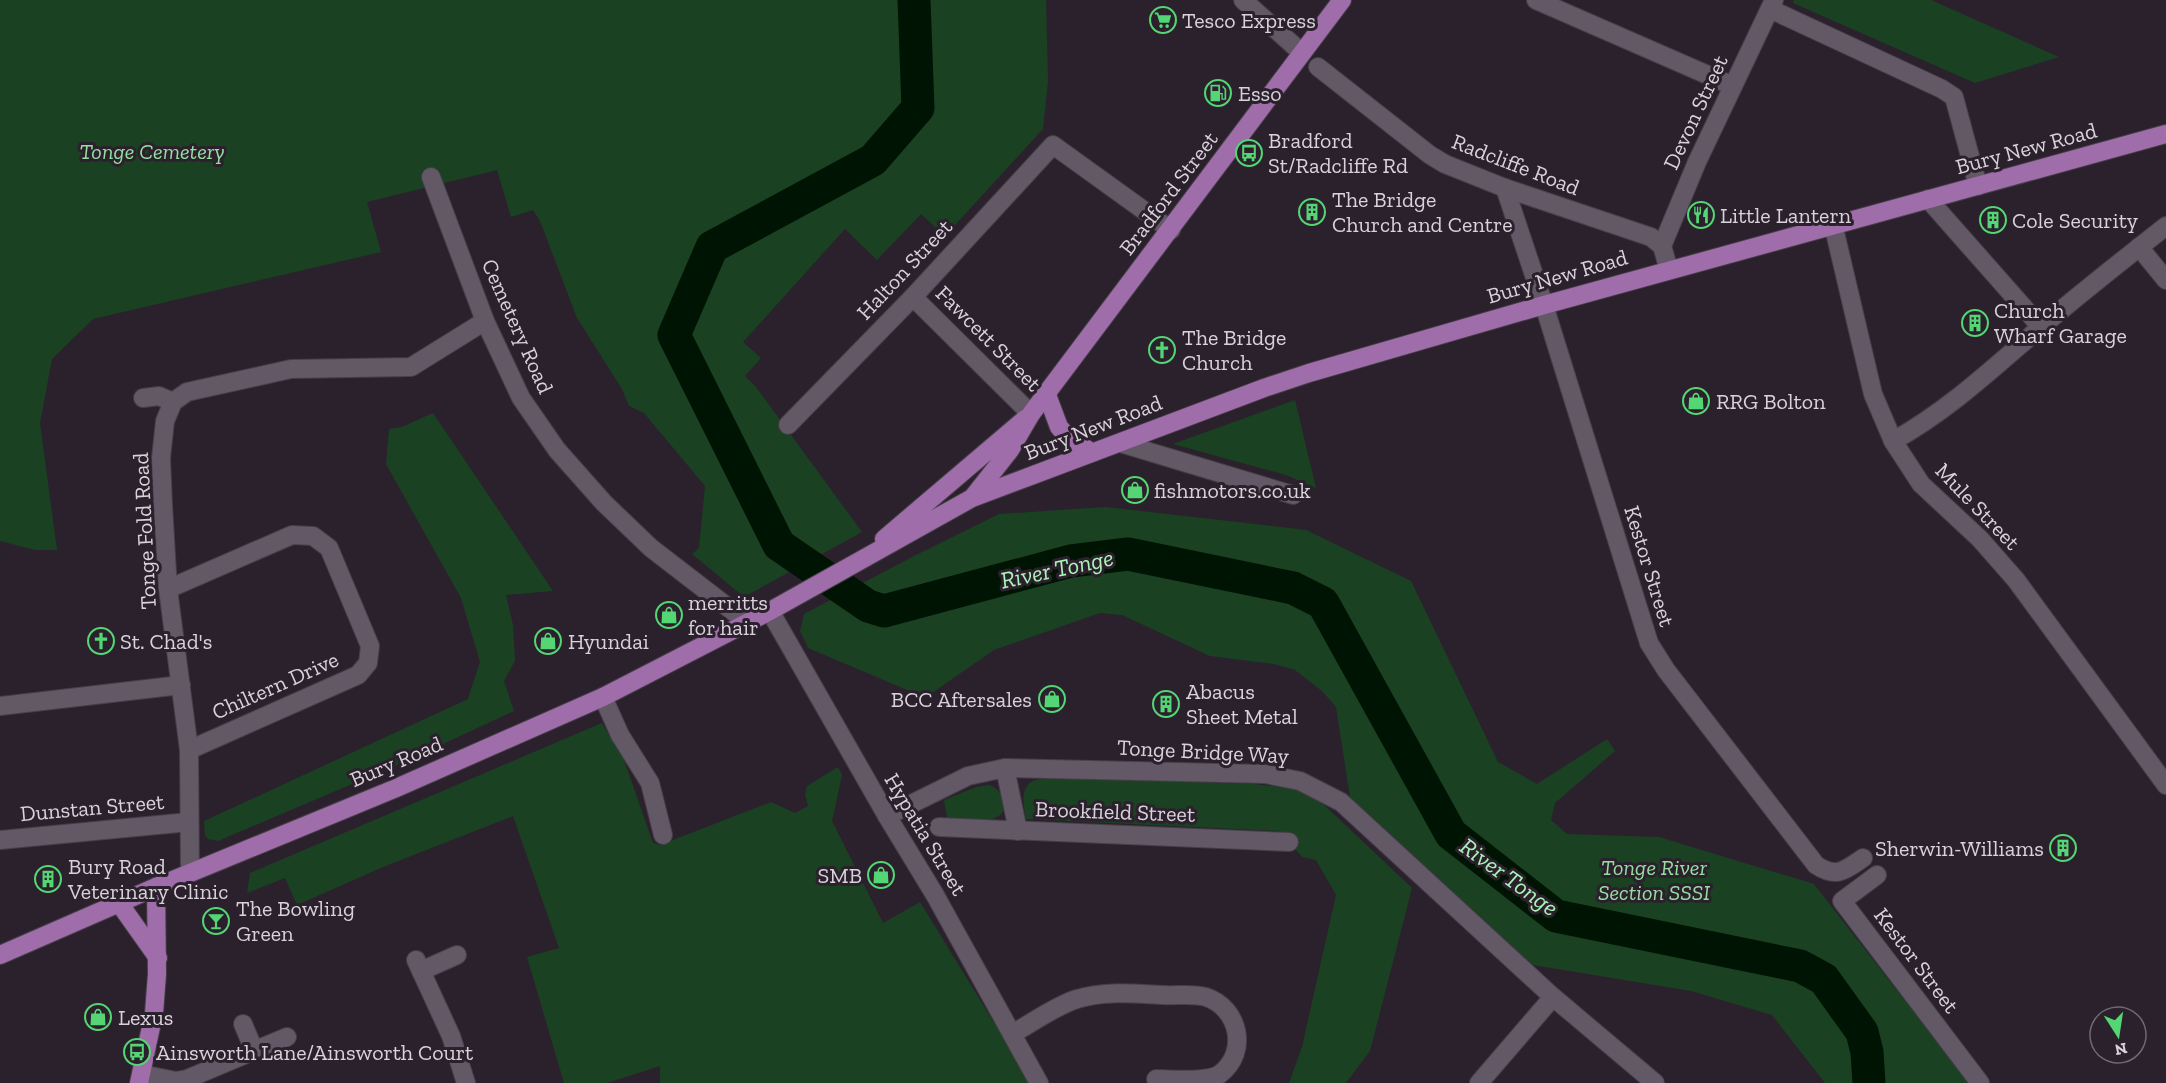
<svg xmlns="http://www.w3.org/2000/svg" width="2166" height="1083" viewBox="0 0 2166 1083" font-family="'Zilla Slab',serif">
<style>
.green{fill:#1b4123}
.lines{fill:none;stroke-linecap:round;stroke-linejoin:round}
.river{stroke:#001403;stroke-width:33}
.minor-casing{stroke:#463e48;stroke-width:20}
.major-casing{stroke:#463e48;stroke-width:20}
.minor{stroke:#635866;stroke-width:18}
.major{stroke:#a06dab;stroke-width:18}
.labels{text-anchor:middle;stroke-width:6;stroke-linejoin:round;paint-order:stroke}
.poi-label{font-size:22px;fill:#d9d2da;stroke:#2b212d;text-anchor:start}
.street-label{font-size:22px;fill:#d9d2da;stroke:#2b212d}
.park-label{font-size:22px;font-style:italic;fill:#97dea2;stroke:#2b212d}
.water-label{font-size:24px;font-style:italic;fill:#abf4b7;stroke:#2b212d}
</style>
<rect width="100%" height="100%" fill="#2b212d"/>
<g class="green">
<path d="M0,0H1046L1048,81L1043,129L945,236L921,214L877,260L845,229L743,342L761,358L745,376L756,387L862,532L744,597L692,554L699,548L705,486L644,413L629,406L622,389L577,318L540,221L533,210L511,217L497,170L367,202L381,252L93,319L52,359L40,423L57,550H35L0,541Z"/>
<path d="M1794,0H1931L2059,57L1975,83L1793,3Z"/>
<path d="M1295,400L1316,488L1286,475L1173,444Z"/>
<path d="M433,413L553,591L506,595L513,625L515,661L504,681L514,711L413,758L218,841L208,839L205,835L204,821L468,699L480,662L461,598L386,464L389,429L402,427Z"/>
<path d="M1106,507L1306,530L1411,581L1498,762L1537,784L1607,739L1615,751L1555,803L1551,820L1567,834L1659,837L1814,884L1969,1083H1825L1772,1015L1691,991L1533,965L1350,797L1336,707L1322,691L1295,670L1274,664L1210,656L1122,615L1100,613L994,650L916,704L912,692L808,648L800,631L804,614L914,556L999,514Z"/>
<path d="M602,723L624,760L653,843L660,845L771,802L795,813L808,806L805,795L807,786L838,767L842,775L832,821L883,923L920,902L1031,1083H660V1066L607,1083H564L527,957L559,948L513,816L383,867L297,905L285,878L247,893L250,873Z"/>
<path d="M1045,777L1254,784L1292,788L1322,803L1412,888L1370,1051L1346,1083H1289L1302,1047L1336,895L1316,860L1302,857L1279,831L1026,819C1024,809 1020,791 1030,783C1033,780 1041,779 1045,777Z"/>
<path d="M989,785C997,788 999,791 1002,798C1016,826 962,822 948,823L944,800L976,787Z"/>
</g>
<g class="lines">
<path class="river" d="M914,0L918,108L873,160L712,247L674,335L779,545L868,606L884,611L1071,561L1128,554L1293,588L1323,603L1451,834L1556,916L1800,966L1824,979L1862,1032L1867,1052L1869,1083"/>
<defs>
<g id="minor">
<path d="M1243,0L1302,53"/>
<path d="M1536,0L1733,86"/>
<path d="M1770,9L1942,89L1954,97L1978,186"/>
<path d="M1318,67L1430,155L1445,164L1505,188L1651,237L1662,246L1669,270"/>
<path d="M431,177L485,321L521,398L557,450L604,503L651,548L747,622"/>
<path d="M1505,188L1544,305L1649,643L1666,670L1816,865C1837,879 1845,870 1863,858"/>
<path d="M1928,199L2041,327"/>
<path d="M1833,224L1873,394L1893,441L1921,484L1980,539L2016,580L2166,785"/>
<path d="M1662,246L1697,162L1774,0"/>
<path d="M2139,247L2166,280"/>
<path d="M913,297L1031,414"/>
<path d="M143,398L159,396L173,402"/>
<path d="M788,425L913,297L1053,145L1171,230"/>
<path d="M1893,441C1949,410 1993,368 2041,327C2082,292 2124,259 2166,226"/>
<path d="M1120,443L1293,495"/>
<path d="M168,589L292,535L313,536L329,548L370,646L368,663L358,675L189,750"/>
<path d="M770,611L887,816L935,895L1039,1083"/>
<path d="M603,697L620,735L650,783L663,835"/>
<path d="M0,706L181,685"/>
<path d="M1005,768L1018,831"/>
<path d="M887,816L968,776L1005,768L1265,774L1300,781L1341,802L1553,997L1655,1083"/>
<path d="M939,827L1289,842"/>
<path d="M0,840L189,822"/>
<path d="M190,873L189,750L168,589L163,505L161,458L165,421L173,402L187,392L291,369L411,367L485,321"/>
<path d="M1877,875L1842,901L1980,1083"/>
<path d="M416,960L451,1036L466,1083"/>
<path d="M421,971L457,955"/>
<path d="M243,1024L254,1050"/>
<path d="M1012,1034C1030,1024 1059,1004 1077,999C1105,990 1136,994 1164,995C1177,996 1194,993 1206,997C1239,1008 1249,1052 1220,1074C1207,1083 1172,1079 1156,1079"/>
<path d="M141,1074L176,1081L187,1079L287,1037"/>
<path d="M1479,1083L1553,997"/>
</g>
<g id="major">
<path d="M1047,395L1059,427L1066,435L1092,453"/>
<path d="M973,497L1010,450L1031,414L1342,0"/>
<path d="M884,539L1025,419"/>
<path d="M119,903L158,958"/>
<path d="M0,955L156,887L394,789L603,697L770,611L972,498L1036,474L1264,388L1309,373L1544,305L2166,134"/>
<path d="M139,1083L154,1013L157,974L156,887"/>
</g>
</defs>
<use href="#minor" class="minor-casing"/>
<use href="#major" class="major-casing"/>
<use href="#minor" class="minor"/>
<use href="#major" class="major"/>
</g>
<defs>
<symbol id="supermarket-ring" viewBox="-11 -11 22 22"><circle r="9.5" fill="#2b212d" stroke="#53d673" stroke-width="1.5"/><path d="M-6-5.5h2.5l.6 2H6L4.5 2H-2.5L-4.4-4H-6ZM-1.5 3.2a1.3 1.3 0 1 0 .1 0ZM3 3.2a1.3 1.3 0 1 0 .1 0Z" fill="#53d673"/></symbol>
<symbol id="fuel-ring" viewBox="-11 -11 22 22"><circle r="9.5" fill="#2b212d" stroke="#53d673" stroke-width="1.5"/><path d="M-5.5-6h7V0h2V4h1.3V-2.5L3-4.5l.8-.8L6-3V5H2.5V1h-1V6h-7ZM-4.2-4.7v3.2H.2V-4.7Z" fill="#53d673"/></symbol>
<symbol id="bus-ring" viewBox="-11 -11 22 22"><circle r="9.5" fill="#2b212d" stroke="#53d673" stroke-width="1.5"/><path d="M-5-6H5V4H4V6H2V4H-2V6H-4V4H-5ZM-3.5-4V0h7V-4ZM-3.5 1.2v1.5H-2V1.2ZM2 1.2v1.5H3.5V1.2Z" fill="#53d673"/></symbol>
<symbol id="building-ring" viewBox="-11 -11 22 22"><circle r="9.5" fill="#2b212d" stroke="#53d673" stroke-width="1.5"/><path d="M-4-6H4V6H1V3H-1V6H-4ZM-2.5-4.3h1.7v1.8h-1.7ZM.8-4.3h1.7v1.8H.8ZM-2.5-1h1.7V.8h-1.7ZM.8-1h1.7V.8H.8Z" fill="#53d673"/></symbol>
<symbol id="restaurant-ring" viewBox="-11 -11 22 22"><circle r="9.5" fill="#2b212d" stroke="#53d673" stroke-width="1.5"/><path d="M-5-6h1v4h1v-4h1v4h1v-4h1v5L-1.5 .5V6h-2V.5L-5-1ZM5-6V6H3V1.5H1.5Q1.5-4 5-6Z" fill="#53d673"/></symbol>
<symbol id="church-ring" viewBox="-11 -11 22 22"><circle r="9.5" fill="#2b212d" stroke="#53d673" stroke-width="1.5"/><path d="M-1.2-6h2.4v3.5h3.3v2.4h-3.3V6h-2.4V-.1h-3.3v-2.4h3.3Z" fill="#53d673"/></symbol>
<symbol id="shop-ring" viewBox="-11 -11 22 22"><circle r="9.5" fill="#2b212d" stroke="#53d673" stroke-width="1.5"/><path d="M-5-2.5h2.3a2.7 3.5 0 0 1 5.4 0H5L5.5 6h-11ZM-1.5-2.5h3a1.5 2.3 0 0 0-3 0Z" fill="#53d673"/></symbol>
<symbol id="bar-ring" viewBox="-11 -11 22 22"><circle r="9.5" fill="#2b212d" stroke="#53d673" stroke-width="1.5"/><path d="M-6-5H6L.8 .8V4.5H3.5V6h-7V4.5H-.8V.8Z" fill="#53d673"/></symbol>
</defs>
<g fill-rule="evenodd">
<use href="#supermarket-ring" x="1148" y="5" width="30" height="30"/>
<use href="#fuel-ring" x="1203" y="78" width="30" height="30"/>
<use href="#bus-ring" x="1234" y="138" width="30" height="30"/>
<use href="#building-ring" x="1297" y="197" width="30" height="30"/>
<use href="#restaurant-ring" x="1686" y="200" width="30" height="30"/>
<use href="#building-ring" x="1978" y="205" width="30" height="30"/>
<use href="#building-ring" x="1960" y="308" width="30" height="30"/>
<use href="#church-ring" x="1147" y="335" width="30" height="30"/>
<use href="#shop-ring" x="1681" y="386" width="30" height="30"/>
<use href="#shop-ring" x="1120" y="475" width="30" height="30"/>
<use href="#shop-ring" x="654" y="600" width="30" height="30"/>
<use href="#church-ring" x="86" y="626" width="30" height="30"/>
<use href="#shop-ring" x="533" y="626" width="30" height="30"/>
<use href="#shop-ring" x="1037" y="684" width="30" height="30"/>
<use href="#building-ring" x="1151" y="689" width="30" height="30"/>
<use href="#building-ring" x="2048" y="833" width="30" height="30"/>
<use href="#shop-ring" x="866" y="860" width="30" height="30"/>
<use href="#building-ring" x="33" y="864" width="30" height="30"/>
<use href="#bar-ring" x="201" y="906" width="30" height="30"/>
<use href="#shop-ring" x="83" y="1002" width="30" height="30"/>
<use href="#bus-ring" x="122" y="1037" width="30" height="30"/>
</g>
<g class="labels">
<g class="poi-label">
<text x="1182" y="28">Tesco Express</text>
<text x="1238" y="101">Esso</text>
<text x="1268" y="148">Bradford<tspan x="1268" dy="25">St/Radcliffe Rd</tspan></text>
<text x="1332" y="207">The Bridge<tspan x="1332" dy="25">Church and Centre</tspan></text>
<text x="1720" y="223">Little Lantern</text>
<text x="2012" y="228">Cole Security</text>
<text x="1994" y="318">Church<tspan x="1994" dy="25">Wharf Garage</tspan></text>
<text x="1182" y="345">The Bridge<tspan x="1182" dy="25">Church</tspan></text>
<text x="1716" y="409">RRG Bolton</text>
<text x="1154" y="498">fishmotors.co.uk</text>
<text x="688" y="610">merritts<tspan x="688" dy="25">for hair</tspan></text>
<text x="120" y="649">St. Chad's</text>
<text x="568" y="649">Hyundai</text>
<text x="1186" y="699">Abacus<tspan x="1186" dy="25">Sheet Metal</tspan></text>
<text x="1032" y="707" text-anchor="end">BCC Aftersales</text>
<text x="2044" y="856" text-anchor="end">Sherwin-Williams</text>
<text x="68" y="874">Bury Road<tspan x="68" dy="25">Veterinary Clinic</tspan></text>
<text x="862" y="883" text-anchor="end">SMB</text>
<text x="236" y="916">The Bowling<tspan x="236" dy="25">Green</tspan></text>
<text x="118" y="1025">Lexus</text>
<text x="156" y="1060">Ainsworth Lane/Ainsworth Court</text>
</g>
<g class="street-label">
<text transform="translate(1695 112) rotate(-65)" y="8">Devon Street</text>
<text transform="translate(2026 148) rotate(-15)" y="8">Bury New Road</text>
<text transform="translate(1516 164) rotate(21)" y="8">Radcliffe Road</text>
<text transform="translate(1168 193) rotate(-53)" y="8">Bradford Street</text>
<text transform="translate(904 269) rotate(-47)" y="8">Halton Street</text>
<text transform="translate(1557 276) rotate(-16)" y="8">Bury New Road</text>
<text transform="translate(518 326) rotate(66)" y="8">Cemetery Road</text>
<text transform="translate(989 338) rotate(45)" y="8">Fawcett Street</text>
<text transform="translate(1093 427) rotate(-21)" y="8">Bury New Road</text>
<text transform="translate(1978 506) rotate(46)" y="8">Mule Street</text>
<text transform="translate(144 531) rotate(-93)" y="8">Tonge Fold Road</text>
<text transform="translate(1650 566) rotate(73)" y="8">Kestor Street</text>
<text transform="translate(275 685) rotate(-24)" y="8">Chiltern Drive</text>
<text transform="translate(1203 751) rotate(3)" y="8">Tonge Bridge Way</text>
<text transform="translate(396 761) rotate(-23)" y="8">Bury Road</text>
<text transform="translate(92 807) rotate(-5)" y="8">Dunstan Street</text>
<text transform="translate(1115 811) rotate(2)" y="8">Brookfield Street</text>
<text transform="translate(926 834) rotate(59)" y="8">Hypatia Street</text>
<text transform="translate(1917 960) rotate(53)" y="8">Kestor Street</text>
</g>
<g class="park-label">
<text x="152" y="159">Tonge Cemetery</text>
<text x="1654" y="875">Tonge River<tspan x="1654" dy="25">Section SSSI</tspan></text>
</g>
<g class="water-label">
<text transform="translate(1057 569) rotate(-12)" y="8">River Tonge</text>
<text transform="translate(1509 877) rotate(36)" y="8">River Tonge</text>
</g>
</g>
<g transform="translate(2118 1035) rotate(168)"><circle r="28" fill="#2b212d" stroke="#716872" stroke-width="1.5"/>
<path d="M0-4.5L10 22L0 15L-10 22Z" fill="#53d673"/>
<text y="-9" font-size="16" font-weight="bold" text-anchor="middle" fill="#d9d2da">N</text>
</g>
</svg>
